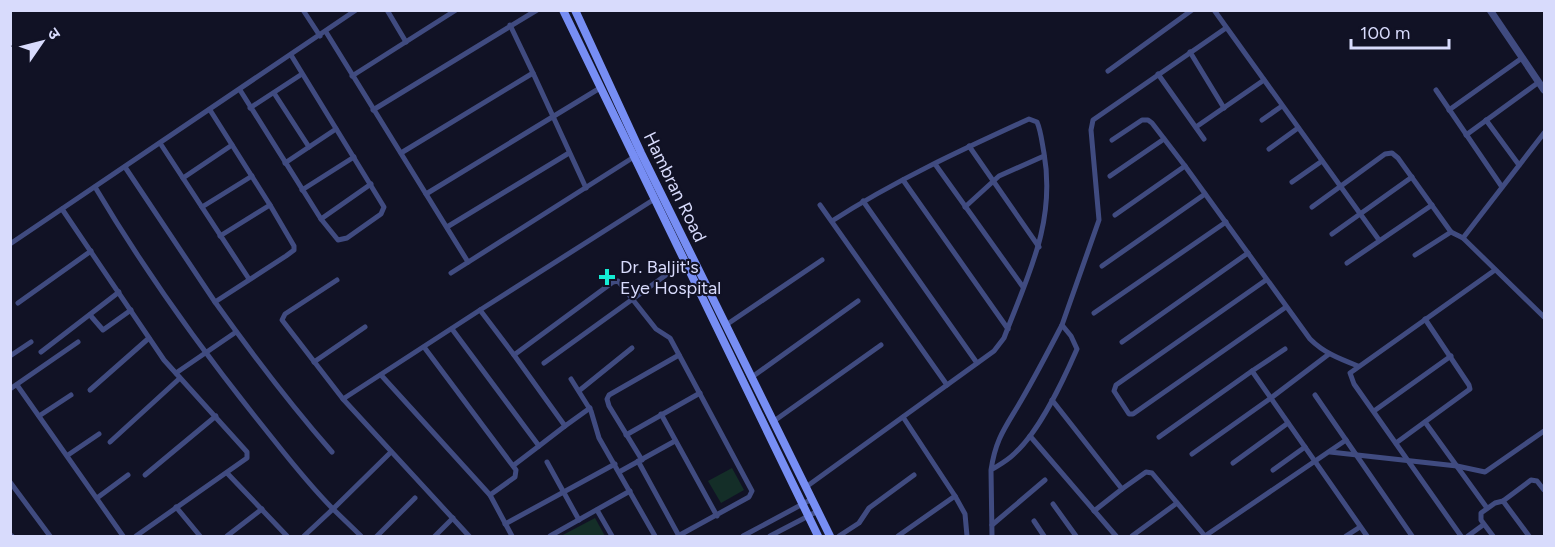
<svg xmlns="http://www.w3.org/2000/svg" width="1555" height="547" viewBox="0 0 1555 547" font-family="Figtree,'Noto Sans Devanagari',sans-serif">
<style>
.green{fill:#142e28}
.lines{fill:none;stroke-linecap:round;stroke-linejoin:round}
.minor{stroke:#404b80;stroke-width:5}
.tertiary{stroke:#404b80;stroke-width:7}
.secondary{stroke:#778ef4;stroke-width:8}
.poi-dot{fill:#14ecd4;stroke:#111225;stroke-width:2}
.labels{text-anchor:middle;stroke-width:4.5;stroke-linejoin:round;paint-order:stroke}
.street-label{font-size:18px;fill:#d8dbfc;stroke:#111225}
.poi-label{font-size:18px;fill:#d8dbfc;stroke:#111225;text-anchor:start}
</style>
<rect width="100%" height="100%" fill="#111225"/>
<g class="green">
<path d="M732,468L744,490L721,503L708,481Z"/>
<path d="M595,518L605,536H561Z"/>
</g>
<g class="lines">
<g class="minor">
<path d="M303,10L320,36"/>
<path d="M387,10L406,42"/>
<path d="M1214,10L1379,240"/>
<path d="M326,32L468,262"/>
<path d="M1190,52L1224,108"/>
<path d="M1108,71L1192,10"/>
<path d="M533,73L586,188"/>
<path d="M1158,74L1204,139"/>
<path d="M352,76L456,10"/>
<path d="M240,90L321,219L338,240L347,238L381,214L384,207L291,55"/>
<path d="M1436,90L1502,187"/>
<path d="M274,93L309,147"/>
<path d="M250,108L302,74"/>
<path d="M210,110L270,205L294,246V250L286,256L215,302C252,354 290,404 332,452"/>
<path d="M373,110L537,10"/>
<path d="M1449,110L1522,58"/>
<path d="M1262,120L1282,106"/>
<path d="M1486,120L1519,165"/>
<path d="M1196,127L1264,80"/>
<path d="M1466,135L1539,82"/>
<path d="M1112,140L1142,120H1148L1152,123L1185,166L1310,339C1324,353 1340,359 1358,366"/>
<path d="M160,143L249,279"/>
<path d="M969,146L1039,247"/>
<path d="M1269,149L1298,128"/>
<path d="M401,153L533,73L510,25"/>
<path d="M285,163L336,129"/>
<path d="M935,164L1023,287"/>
<path d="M125,167L215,302"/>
<path d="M1110,176L1164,139"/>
<path d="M183,178L232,145"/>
<path d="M903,180L1008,329"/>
<path d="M1292,182L1322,161"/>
<path d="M95,187C143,268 198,345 257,419C282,450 305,481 333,509L304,536"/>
<path d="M302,190L354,157"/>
<path d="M426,194L600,88"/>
<path d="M653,200L480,310L514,355L613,282L618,281L656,329L670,338L752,491L749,497L678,536"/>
<path d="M863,201L977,363"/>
<path d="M820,205L947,385"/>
<path d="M202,207L252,176"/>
<path d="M965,207L999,176L1044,156"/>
<path d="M1312,207L1385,154L1392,153L1398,158L1451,232L1463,238L1544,317"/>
<path d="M62,209L164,360L247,452V458L136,536"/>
<path d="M1115,215L1185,166"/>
<path d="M321,219L371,184"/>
<path d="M447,227L569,153"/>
<path d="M1332,234L1412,177"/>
<path d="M220,236L270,205"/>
<path d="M1463,238L1544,133"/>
<path d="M10,244L356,10"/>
<path d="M1415,255L1451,232"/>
<path d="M1347,263L1432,205"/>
<path d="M1102,266L1205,194"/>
<path d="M451,273L637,155"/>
<path d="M337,280L285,314L282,320L343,399"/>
<path d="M1266,280L1116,385L1114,391L1129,414H1133L1286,307"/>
<path d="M18,303L91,251"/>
<path d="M1094,313L1226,222"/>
<path d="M90,315L103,330L131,310"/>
<path d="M726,325L822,260"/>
<path d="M1062,325L1099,220L1091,130L1093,120L1226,28"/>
<path d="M452,329L539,446L565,426"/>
<path d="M1122,342L1248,253"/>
<path d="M424,347L516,470L515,477L490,495"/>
<path d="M1285,349L1252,371L1367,536"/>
<path d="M41,352L119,292"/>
<path d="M514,355L565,426L590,408"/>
<path d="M10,356L31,342"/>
<path d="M314,362L365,327"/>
<path d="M544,363L684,262"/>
<path d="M176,373L236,332"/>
<path d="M381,375L490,495L512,536"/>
<path d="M752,377L858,301"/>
<path d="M571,379L591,411L599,438L655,536"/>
<path d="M17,385L123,536"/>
<path d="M10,389L78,342"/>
<path d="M90,390L149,338"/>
<path d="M580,390L632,348"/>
<path d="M1315,395L1412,536"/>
<path d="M1052,400L1122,489L1094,511"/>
<path d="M1374,411L1451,356"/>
<path d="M661,414L717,516"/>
<path d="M39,416L71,395"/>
<path d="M774,421L881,345"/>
<path d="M1425,422L1487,508"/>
<path d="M626,435L700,393"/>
<path d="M1030,436L1116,536"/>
<path d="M1159,437L1252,371"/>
<path d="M110,442L180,378"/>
<path d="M1396,443L1470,389L1469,385L1425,319"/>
<path d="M1330,452L1457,466L1485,472L1544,431"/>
<path d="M1192,454L1271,398L1329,354"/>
<path d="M68,455L99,434"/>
<path d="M642,460L609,406L607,399L609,395L679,355"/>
<path d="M638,461L679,536"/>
<path d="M547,462L579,520"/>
<path d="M1233,463L1288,423"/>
<path d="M514,465L539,446"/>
<path d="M991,470C996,437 1006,427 1022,399C1036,375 1049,350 1062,325L1071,336L1077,349C1063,381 1040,431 1014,454C1007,461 999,465 991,470L992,536"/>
<path d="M1273,470L1305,447"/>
<path d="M619,472L675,441"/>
<path d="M227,473L287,536"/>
<path d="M145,475L216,416"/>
<path d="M10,482L50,536"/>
<path d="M806,487L994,351L1004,338C1028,275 1056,222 1044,153C1042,143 1041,131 1037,122L1029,119C961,150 894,181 832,221"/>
<path d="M1122,489L1146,472L1152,473L1205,536"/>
<path d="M955,496L965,514L967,536"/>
<path d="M97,498L128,475"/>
<path d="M1503,501L1529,536"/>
<path d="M1053,504L1076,536"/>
<path d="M176,507L200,536"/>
<path d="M597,510L612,536"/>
<path d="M1034,521L1044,536"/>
<path d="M505,524L615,464"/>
<path d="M992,525L1045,480"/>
<path d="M10,535L12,536"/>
<path d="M227,536L262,509"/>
<path d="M361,536L333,509L391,452"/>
<path d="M377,536L415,498"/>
<path d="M435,536L453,518"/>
<path d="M469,536L343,399L480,310"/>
<path d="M550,536L630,491"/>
<path d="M743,536L812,499"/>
<path d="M770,536L818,511"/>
<path d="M839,536L859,523L869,508L914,475"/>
<path d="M898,536L955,496L903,417"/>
<path d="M1132,536L1177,503"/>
<path d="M1205,536L1346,440"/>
<path d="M1346,536L1360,527"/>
<path d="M1461,536L1354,384L1350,373L1495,270"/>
<path d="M1468,536L1483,525"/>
<path d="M1493,536L1481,520V513L1495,503L1503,501L1531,480L1537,481L1544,490"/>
</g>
<path class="tertiary" d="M1490,10L1544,90"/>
<g class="secondary">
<path d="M563,10L818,536"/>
<path d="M575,10L641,153L830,536"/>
</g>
</g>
<path class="poi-dot" d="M604 268h6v6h6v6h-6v6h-6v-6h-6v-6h6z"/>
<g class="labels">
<g class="street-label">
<text transform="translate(675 187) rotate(64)" y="6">Hambran Road</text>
</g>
<g class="poi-label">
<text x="620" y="273">Dr. Baljit's<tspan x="620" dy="21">Eye Hospital</tspan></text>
</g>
</g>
<rect width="1555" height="547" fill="none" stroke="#d8dbfc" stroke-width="24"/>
<g transform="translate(42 42) rotate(55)" stroke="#111225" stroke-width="4.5" paint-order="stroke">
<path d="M0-4.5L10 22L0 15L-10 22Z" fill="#d8dbfc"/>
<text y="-9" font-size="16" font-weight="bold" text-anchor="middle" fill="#d8dbfc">उ</text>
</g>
<path d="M1351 39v9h98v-9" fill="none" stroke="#d8dbfc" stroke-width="3"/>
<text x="1360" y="39" font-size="18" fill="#d8dbfc" stroke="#111225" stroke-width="4.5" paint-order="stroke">100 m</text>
</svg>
